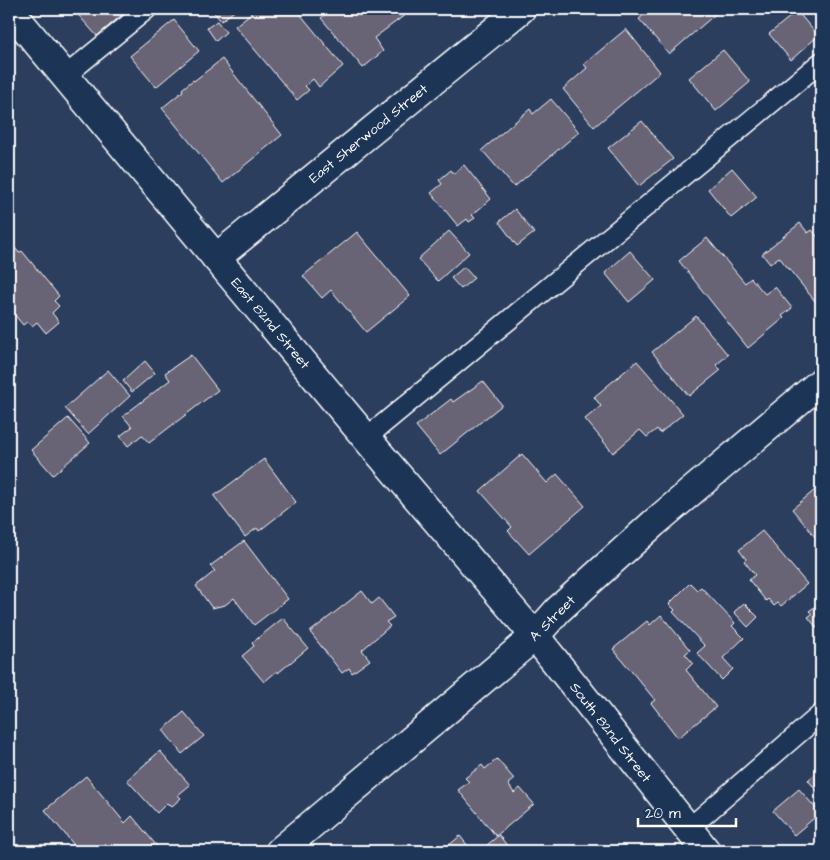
<svg xmlns="http://www.w3.org/2000/svg" width="830" height="860" viewBox="0 0 830 860" font-family="'Architects Daughter',sans-serif">
<style>
.building{fill:#686475;stroke:#fff}
.lines{fill:none;stroke-linecap:round;stroke-linejoin:round}
.service-casing{stroke:#fff;stroke-width:22}
.minor-casing{stroke:#fff;stroke-width:31}
.service{stroke:#1d3557;stroke-width:19}
.minor{stroke:#1d3557;stroke-width:28}
.labels{text-anchor:middle;stroke-width:4;stroke-linejoin:round;paint-order:stroke}
.street-label{font-size:14px;fill:#fff;stroke:#1d3557}
</style>
<rect width="100%" height="100%" fill="#2c3e5d"/>
<filter id="ink" filterUnits="userSpaceOnUse"><feTurbulence type="fractalNoise" baseFrequency=".02" numOctaves="2"/><feDisplacementMap in="SourceGraphic" scale="10" xChannelSelector="R" yChannelSelector="G"/><feConvolveMatrix kernelMatrix="1 2 1 2 8 2 1 2 1" color-interpolation-filters="sRGB"/></filter>
<g filter="url(#ink)">
<g class="building">
<path d="M73,9H129L97,36Z"/>
<path d="M211,9H237L221,21Z"/>
<path d="M256,9H296L343,66L319,87L313,79L305,86L309,90L297,100L235,26Z"/>
<path d="M332,9H413L374,38L383,51L363,68L321,18Z"/>
<path d="M651,9H717L719,11L669,54L639,19Z"/>
<path d="M797,11L818,36L791,60L769,34Z"/>
<path d="M174,20L199,51L156,87L130,56Z"/>
<path d="M217,21L226,32L216,41L207,28Z"/>
<path d="M626,29L660,72L594,127L563,89L587,68L584,64Z"/>
<path d="M723,50L750,82L716,111L689,78Z"/>
<path d="M222,59L282,135L223,183L162,108L183,91L182,89L193,80L194,81Z"/>
<path d="M551,99L579,132L514,187L482,150L530,109L533,114Z"/>
<path d="M642,121L673,159L639,186L608,148Z"/>
<path d="M464,165L491,199L472,215L475,218L469,222L467,219L458,226L431,193L442,184L439,180L451,170L454,174Z"/>
<path d="M732,168L757,197L731,218L708,189Z"/>
<path d="M515,209L534,233L517,246L499,222Z"/>
<path d="M800,223L808,233L812,230L821,241V304L819,306L779,257L770,264L762,254Z"/>
<path d="M449,231L469,253L438,281L418,259Z"/>
<path d="M357,232L410,296L366,332L331,290L322,298L303,276Z"/>
<path d="M707,238L745,283L751,278L765,294L775,287L792,308L782,316L784,318L748,348L679,261Z"/>
<path d="M9,240L19,253L22,251L59,296L54,301L59,306L52,313L59,322L46,333L37,322L32,326L28,321L23,325L9,308Z"/>
<path d="M630,251L655,280L629,302L605,273Z"/>
<path d="M464,267L474,278L461,289L451,278Z"/>
<path d="M696,316L728,355L716,365L721,370L689,396L652,352Z"/>
<path d="M191,355L218,390L149,443L142,435L128,446L120,436L132,427L123,416L170,380L165,373Z"/>
<path d="M145,361L155,373L132,392L123,381Z"/>
<path d="M637,361L683,414L660,433L657,429L647,437L640,430L613,453L585,419L601,406L594,397Z"/>
<path d="M108,370L130,396L88,434L65,408Z"/>
<path d="M483,381L502,405L440,455L416,426L451,399L453,402Z"/>
<path d="M68,418L90,443L53,475L31,450Z"/>
<path d="M522,454L547,483L557,474L585,506L529,554L508,531L512,527L480,491Z"/>
<path d="M264,459L296,502L259,531L257,528L245,537L214,496Z"/>
<path d="M821,485V544L792,509Z"/>
<path d="M762,531L807,584L781,606L778,603L774,606L768,599L766,601L749,580L755,575L744,561L746,559L739,550Z"/>
<path d="M244,541L288,599L254,625L234,598L225,605L212,608L196,586L215,571L210,566Z"/>
<path d="M690,583L697,590L701,587L735,623L732,626L744,638L723,658L733,669L722,680L697,653L705,646L673,612L675,610L669,604Z"/>
<path d="M362,591L372,604L379,598L394,617L386,622L390,626L362,650L370,660L352,673L349,668L342,673L310,632Z"/>
<path d="M744,603L758,617L748,627L734,612Z"/>
<path d="M821,605V633L808,617L812,614L809,611L816,606L818,608Z"/>
<path d="M661,615L690,650L685,654L693,663L686,670L716,707L678,738L651,703L655,700L613,649L647,621L650,625Z"/>
<path d="M283,618L308,648L278,673L277,671L264,682L242,656L254,646L252,643Z"/>
<path d="M184,712L204,736L182,754L163,730Z"/>
<path d="M160,751L190,785L178,795L181,798L171,807L167,803L157,813L127,780Z"/>
<path d="M497,759L514,779L508,784L514,793L520,788L534,804L496,836L458,790L469,782L465,778L482,765L485,769Z"/>
<path d="M821,769V796L808,780Z"/>
<path d="M86,776L125,823L132,816L161,851H124L121,847L116,851H79L45,810Z"/>
<path d="M799,789L820,813L794,835L773,811Z"/>
<path d="M499,835L511,851H480Z"/>
<path d="M460,836L472,851H442Z"/>
<path d="M404,844L410,851H395Z"/>
<path d="M821,844V851H812Z"/>
</g>
<g class="lines">
<defs>
<g id="service">
<path d="M65,76L147,9"/>
<path d="M366,438L821,62"/>
<path d="M688,829L821,714"/>
</g>
<g id="minor">
<path d="M9,9L366,438L535,636L706,851"/>
<path d="M216,258L521,9"/>
<path d="M280,851L535,636L558,610L654,523L821,382"/>
</g>
</defs>
<use href="#service" class="service-casing"/>
<use href="#minor" class="minor-casing"/>
<use href="#service" class="service"/>
<use href="#minor" class="minor"/>
</g>
</g>
<g class="labels">
<g class="street-label">
<text transform="translate(368 133) rotate(-39)" y="5">East Sherwood Street</text>
<text transform="translate(271 323) rotate(50)" y="5">East 82nd Street</text>
<text transform="translate(552 618) rotate(-45)" y="5">A Street</text>
<text transform="translate(611 732) rotate(52)" y="5">South 82nd Street</text>
</g>
</g>
<rect width="830" height="860" fill="none" stroke="#1d3557" stroke-width="30"/>
<rect x="15" y="15" width="800" height="830" fill="none" stroke="#fff" stroke-width="2" filter="url(#ink)"/>
<path d="M638 818v8h98v-8" fill="none" stroke="#ffffff" stroke-width="2.5"/>
<text x="645" y="818" font-size="15" fill="#ffffff" stroke="#1d3557" stroke-width="4" paint-order="stroke">20 m</text>
</svg>
